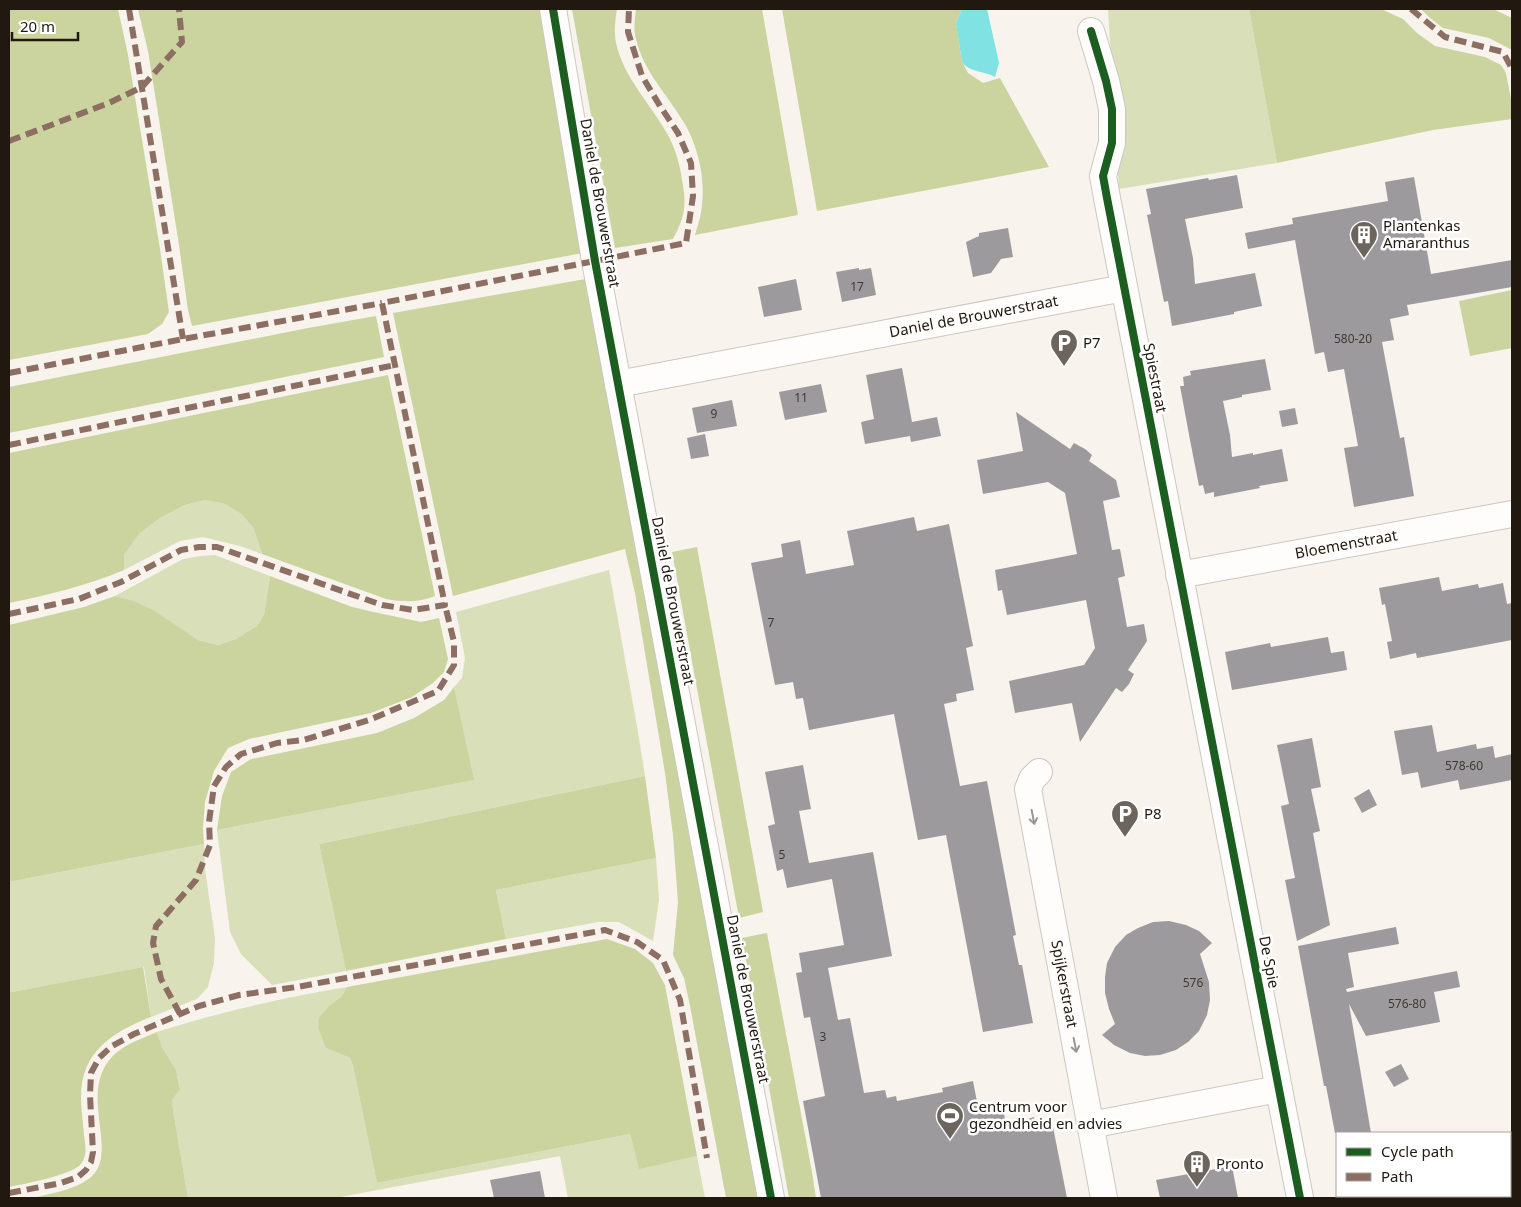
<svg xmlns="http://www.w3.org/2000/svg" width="1521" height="1207" viewBox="0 0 1521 1207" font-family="'Noto Sans',sans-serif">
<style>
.green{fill:#d9dfb9}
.forest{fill:#cbd49e}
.water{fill:#80e2e2}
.building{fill:#9d9a9d}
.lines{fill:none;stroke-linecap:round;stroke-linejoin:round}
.minor-casing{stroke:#cdc7bf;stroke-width:28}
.minor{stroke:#fefdfc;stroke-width:26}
.quiet{stroke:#8d6e63;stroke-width:6;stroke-dasharray:12 6;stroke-linecap:butt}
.cycleway-casing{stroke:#fff;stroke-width:11}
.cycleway{stroke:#1b5e20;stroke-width:8}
.oneway{stroke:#9b9691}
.labels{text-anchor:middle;stroke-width:5;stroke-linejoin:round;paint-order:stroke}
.number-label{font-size:12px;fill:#403932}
.street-label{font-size:15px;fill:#21190f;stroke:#fff}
.poi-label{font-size:15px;fill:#21190f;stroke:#fff;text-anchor:start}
</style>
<rect width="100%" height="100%" fill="#f8f3ed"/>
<g class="green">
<path d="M1108,9H1249L1277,163L1119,189Z"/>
<path d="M205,500L225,504L241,514L253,527L262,554L240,546L203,537L180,541L124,570V555L139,534L160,518L185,505Z"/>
<path d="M215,555L270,576L264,615L257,626L236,639L218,645L198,640L131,600L115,596L183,559L200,556Z"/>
<path d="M609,570L638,732L645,776L319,844L346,971L272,985L241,954L230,932L217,830L473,780L454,687L462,678L465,658L456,612Z"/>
<path d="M204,844L205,869L215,938L214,963L208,987L197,999L151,1017L144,967L12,992L9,991V882Z"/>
<path d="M656,858L659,900L653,941L619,922H598L506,939L496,890Z"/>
<path d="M347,987L342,996L330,1005L326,1048L350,1058L353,1066L377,1183L630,1134L639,1168L697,1156L705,1198H568L560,1156L335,1198H188L173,1110L172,1100L180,1088L176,1070L162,1047L157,1032C220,1012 281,998 347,987Z"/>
</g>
<g class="forest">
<path d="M9,9H118L128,55L160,249L169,312L162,324L148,334L9,360Z"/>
<path d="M138,9H544L588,252L192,326L188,310L179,245L148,51Z"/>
<path d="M572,9H617C615,20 614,32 616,43C624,79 652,105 669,137C676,151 680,165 682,180C687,205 685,217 673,239L615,248Z"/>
<path d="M636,9H762L798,215L695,235C697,227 700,220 701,212C706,184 700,152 686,126C670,98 643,71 636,39C633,29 635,19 636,9Z"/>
<path d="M782,9H962L956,23L962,62L968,73L983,83L1000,78L1049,167L817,211Z"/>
<path d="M1249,9H1381L1403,19L1417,33L1435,46L1485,57L1501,65L1506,73L1512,105V119L1433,130L1277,163Z"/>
<path d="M1421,9H1493L1512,18V50L1489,38L1443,28L1430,18Z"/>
<path d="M591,278L760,1198H726L690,1006L684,978L673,955L678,902L673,835L665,773L635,593L625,549L453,596L393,313Z"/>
<path d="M1512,290V348L1470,356L1459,301Z"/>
<path d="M376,316L384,357L9,433V387L308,328Z"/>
<path d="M388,375L435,596C418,603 403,602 386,599L262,554L253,527L241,514L225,504L205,500L185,505L160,518L139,534L124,555V570C86,586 48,595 9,603V453Z"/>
<path d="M697,547L763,912L739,918L672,552Z"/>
<path d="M270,576L352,607L369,611L421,622L439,618L448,659L444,672L433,683L412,697L371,713L249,739L228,748L214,771L205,802L203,828L204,844L9,882V625L84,607L115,596L131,600L153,610L198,640L218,645L236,639L257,626L264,615Z"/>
<path d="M454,687L474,780L217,830L222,796L231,772L251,759L377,733L414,718L444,700Z"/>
<path d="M645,776L656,858L496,890L506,939L346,971L319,844Z"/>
<path d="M767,933L812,1172L816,1198H789L742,938Z"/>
<path d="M607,939L635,949L653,963L665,985L697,1156L639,1169L630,1134L377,1183L353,1066L350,1058L326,1048L318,1027L319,1018L330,1005L342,996L347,987Z"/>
<path d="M143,967L151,1017C113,1032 81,1051 81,1097C81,1109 83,1122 84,1135C85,1144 88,1155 81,1164C72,1175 24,1184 9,1187V991L12,992Z"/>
<path d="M157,1032L162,1047L176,1070L180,1089L172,1100L173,1110L188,1198H33C51,1193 75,1190 90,1178C122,1152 74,1090 116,1053C128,1043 143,1038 157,1032Z"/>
</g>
<path class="water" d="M962,9H987L999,63L995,77C985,71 968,72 962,62L956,23Z"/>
<g class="building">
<path d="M1237,175L1243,208L1185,219L1193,258L1195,284L1255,273L1262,306L1234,312V314L1172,326L1168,301L1164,302L1147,215L1151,214L1146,189L1208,178L1209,180Z"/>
<path d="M1414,177L1431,274L1512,260V287L1407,305L1409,315L1390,319L1394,340L1382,342L1400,438L1404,437L1414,496L1354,507L1344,448L1358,446L1344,369L1328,372L1324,352L1315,354L1295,240L1248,249L1245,233L1293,224L1292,218L1388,201L1385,182Z"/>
<path d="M1008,228L1013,257L1001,259L991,273L973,277L966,242L979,236V233Z"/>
<path d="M859,268V270L871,268L876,295L842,302L836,272Z"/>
<path d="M796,279L802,310L764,317L758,287Z"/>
<path d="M1265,359L1271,390L1242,395V397L1223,401L1230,435L1232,457L1253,453V455L1282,449L1288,481L1259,486L1260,488L1214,497V492L1205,494L1203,485L1199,486L1190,440L1180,386H1184L1183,377L1191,375L1190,371Z"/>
<path d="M902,368L912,422L937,417L941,436L911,442L910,436L865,444L861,422L874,419L866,375Z"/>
<path d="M821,384L827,412L785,420L779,392Z"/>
<path d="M732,400L737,426L697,433L692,408Z"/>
<path d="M1295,408L1298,424L1282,427L1279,411Z"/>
<path d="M1016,412L1070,449L1074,443L1085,449L1092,455L1089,461L1116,480L1120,497L1103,501L1112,550L1120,549L1125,576L1118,578L1127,627L1144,624L1147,641L1128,670L1134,674L1129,684L1122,692L1116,688L1080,742L1072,703L1015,713L1009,681L1084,665L1095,648L1086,600L1007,615L1002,590L998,591L995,570L1077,554L1065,493L1048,482L983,494L977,460L1023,451Z"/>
<path d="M705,434L709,456L691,459L687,438Z"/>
<path d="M914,517L917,531L949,524L973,646L966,648L974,690L956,694L957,701L944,704L960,786L987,781L1016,935L1013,936L1019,965H1022L1033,1023L983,1032L946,835L918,840L894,714L809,730L803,698L796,699L793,682L775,685L751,563L783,557L781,544L800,540L806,574L854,565L847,531Z"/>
<path d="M1439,577L1442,591L1478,584L1479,588L1503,583L1507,604L1512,603V640L1417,658L1416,653L1390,659L1387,642L1392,641L1385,604L1382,605L1379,588Z"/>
<path d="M1328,637L1331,653L1344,651L1347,670L1232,690L1225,652L1270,643L1271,647Z"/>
<path d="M1432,725L1437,752L1476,744L1477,749L1493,746L1495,758L1512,754V780L1460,790L1458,780L1421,788L1418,772L1402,775L1394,731Z"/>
<path d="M1312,738L1321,787L1311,789L1320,831L1313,833L1330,925L1297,941L1285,880L1295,878L1281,806L1289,804L1277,745Z"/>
<path d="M803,765L811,809L799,811L809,863L873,852L892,956L828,968L838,1020L850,1018L864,1093L885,1090L887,1098L896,1096L897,1101L943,1092L942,1088L973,1081L979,1112L1003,1107L1006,1126L1034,1117L1037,1129L1053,1127L1067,1198H821L803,1101L825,1096L810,1017L804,1018L796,973L802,972L799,953L844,945L832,879L787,888L783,869L777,871L768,826L775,824L765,772Z"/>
<path d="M1369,789L1377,805L1362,813L1354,798Z"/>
<path d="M1169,921L1186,925L1199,931L1212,943L1200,954L1209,982L1210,1000L1207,1015L1199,1031L1188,1042L1176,1050L1160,1055L1145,1056L1130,1053L1114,1045L1102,1035L1115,1024L1109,1009L1105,993V977L1107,963L1115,947L1126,935L1138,928L1153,922Z"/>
<path d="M1396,927L1399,944L1348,953L1354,987L1346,989L1347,992L1457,971L1460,987L1434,992L1440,1022L1366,1036L1349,1004L1371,1133H1335L1326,1086H1324L1298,946Z"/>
<path d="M1401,1064L1409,1079L1394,1087L1385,1072Z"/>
<path d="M1232,1166L1238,1198H1160L1156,1180Z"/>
<path d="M540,1171L545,1198H494L490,1180Z"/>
</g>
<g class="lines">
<defs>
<g id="minor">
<path d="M553,9L595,261L771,1198"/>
<path d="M1091,31L1106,81L1112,109V143L1103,176L1107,198L1300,1198"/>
<path id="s1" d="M618,384L1124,288"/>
<path id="s2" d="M1179,575L1512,514"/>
<path id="s3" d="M1039,772L1032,779L1028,789L1104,1198"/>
<path d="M1090,1125L1279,1089"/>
</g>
</defs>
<use href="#minor" class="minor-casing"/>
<use href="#minor" class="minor"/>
<g class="quiet">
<path d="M129,9L183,339"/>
<path d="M1411,9L1445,37L1503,52L1512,69"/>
<path d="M9,141L109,103L142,87L182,42L179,9"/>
<path d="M9,373L183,339L382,303"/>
<path d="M9,445L395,365"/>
<path d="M9,614L79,599L121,582L181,550L199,547H217L382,605L413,610L445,605L382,303L686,243L693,196L691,163L678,133L660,106L642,76L628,32L629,9"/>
<path d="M180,1014L161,979L153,943L156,926L196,880L210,845L209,822L214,786L226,767L241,754L277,743L304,740L369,720L438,691L454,665V642L445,605"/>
<path d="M9,1193L61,1183L78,1177L86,1170L91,1162L93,1152L90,1095L91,1073L99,1058L112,1046L134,1034L199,1006L239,995L297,987L605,930L637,942L663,960L680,1000L707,1158"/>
</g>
<defs>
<g id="cycleway">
<path d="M553,9L595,261L771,1198"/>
<path d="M1091,31L1106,81L1112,109V143L1103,176L1107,198L1300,1198"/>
</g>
</defs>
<use href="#cycleway" class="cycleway-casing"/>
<use href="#cycleway" class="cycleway"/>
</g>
<defs><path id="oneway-shaft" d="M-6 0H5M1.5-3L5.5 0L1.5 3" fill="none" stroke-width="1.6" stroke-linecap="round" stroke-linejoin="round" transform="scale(1.25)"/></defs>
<g class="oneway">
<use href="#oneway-shaft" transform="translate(1033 817) rotate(79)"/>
<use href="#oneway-shaft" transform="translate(1075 1045) rotate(79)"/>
</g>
<defs>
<symbol id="building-pin" viewBox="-11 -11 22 30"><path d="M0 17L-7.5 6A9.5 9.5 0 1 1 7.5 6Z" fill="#6c655d" stroke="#fff"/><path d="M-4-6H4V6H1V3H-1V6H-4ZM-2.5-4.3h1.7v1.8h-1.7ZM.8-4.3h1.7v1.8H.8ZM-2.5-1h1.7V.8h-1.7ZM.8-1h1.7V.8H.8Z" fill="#fff"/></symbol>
<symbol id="parking-pin" viewBox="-11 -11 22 30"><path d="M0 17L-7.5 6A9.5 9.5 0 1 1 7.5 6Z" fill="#6c655d" stroke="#fff"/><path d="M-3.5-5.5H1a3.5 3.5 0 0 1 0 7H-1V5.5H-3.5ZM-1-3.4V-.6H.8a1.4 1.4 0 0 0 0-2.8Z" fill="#fff"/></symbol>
<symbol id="stadium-pin" viewBox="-11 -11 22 30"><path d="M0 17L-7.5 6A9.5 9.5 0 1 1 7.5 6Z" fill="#6c655d" stroke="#fff"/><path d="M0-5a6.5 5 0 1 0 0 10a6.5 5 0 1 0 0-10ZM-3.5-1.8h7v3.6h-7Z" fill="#fff"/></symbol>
</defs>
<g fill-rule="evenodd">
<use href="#building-pin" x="1348" y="219" width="32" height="43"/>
<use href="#parking-pin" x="1048" y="327" width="32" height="43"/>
<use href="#parking-pin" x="1109" y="798" width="32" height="43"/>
<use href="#stadium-pin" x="934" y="1100" width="32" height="43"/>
<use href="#building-pin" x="1181" y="1148" width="32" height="43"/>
</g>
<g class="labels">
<g class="number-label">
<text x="857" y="291">17</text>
<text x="1353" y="343">580-20</text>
<text x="801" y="402">11</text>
<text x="714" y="418">9</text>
<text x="771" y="627">7</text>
<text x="1464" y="770">578-60</text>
<text x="782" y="859">5</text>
<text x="1193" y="987">576</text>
<text x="1407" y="1008">576-80</text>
<text x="823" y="1041">3</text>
</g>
<g class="street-label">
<text transform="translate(600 203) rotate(80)" y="5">Daniel de Brouwerstraat</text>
<text dy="5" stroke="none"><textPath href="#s1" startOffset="362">Daniel de Brouwerstraat</textPath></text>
<text transform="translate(1155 378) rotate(79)" y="5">Spiestraat</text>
<text dy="5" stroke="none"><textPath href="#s2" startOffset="170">Bloemenstraat</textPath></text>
<text transform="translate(673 601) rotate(79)" y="5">Daniel de Brouwerstraat</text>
<text transform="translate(1269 962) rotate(79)" y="5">De Spie</text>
<text dy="5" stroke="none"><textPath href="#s3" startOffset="219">Spijkerstraat</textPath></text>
<text transform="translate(748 999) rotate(79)" y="5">Daniel de Brouwerstraat</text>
</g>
<g class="poi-label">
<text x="1383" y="231">Plantenkas<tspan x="1383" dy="17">Amaranthus</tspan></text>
<text x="1083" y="348">P7</text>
<text x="1144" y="819">P8</text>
<text x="969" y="1112">Centrum voor<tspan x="969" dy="17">gezondheid en advies</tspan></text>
<text x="1216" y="1169">Pronto</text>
</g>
</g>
<rect width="1521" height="1207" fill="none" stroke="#21190f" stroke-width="20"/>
<rect x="1336" y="1132" width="175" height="65" fill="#ffffff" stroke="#a6a39f"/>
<rect x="1346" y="1148" width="25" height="8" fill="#1b5e20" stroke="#a6a39f"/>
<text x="1381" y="1157" font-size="15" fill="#21190f">Cycle path</text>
<rect x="1346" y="1173" width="25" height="8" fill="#8d6e63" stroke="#a6a39f"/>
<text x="1381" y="1182" font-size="15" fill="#21190f">Path</text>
<path d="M12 32v8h66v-8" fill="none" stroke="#21190f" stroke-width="2.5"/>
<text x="20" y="32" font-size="15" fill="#21190f" stroke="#ffffff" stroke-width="4" paint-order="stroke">20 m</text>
</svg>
